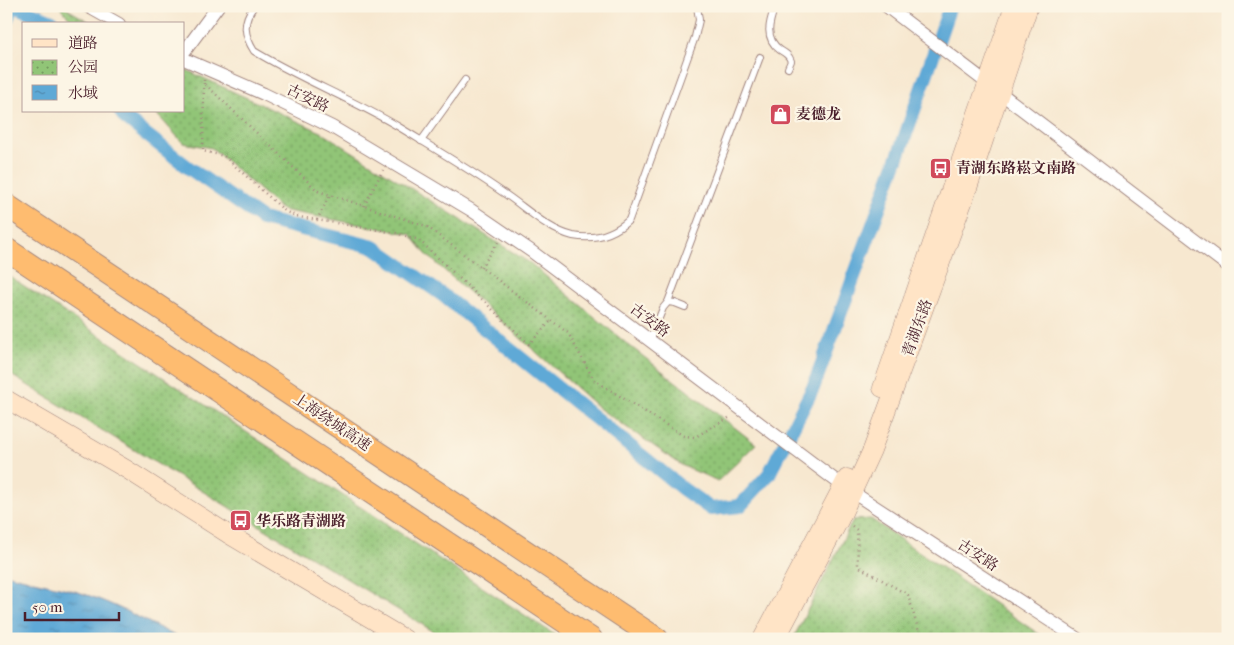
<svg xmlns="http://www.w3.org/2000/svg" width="1234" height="645" viewBox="0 0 1234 645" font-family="'IM FELL French Canon','Noto Serif SC',serif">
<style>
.park{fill:url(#park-dots);stroke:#6e7251}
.water{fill:url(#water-ripples);stroke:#546480}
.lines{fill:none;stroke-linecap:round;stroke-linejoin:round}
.canal{stroke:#5ea9d6;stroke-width:14}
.lane-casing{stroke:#a0847e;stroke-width:8}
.street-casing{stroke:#a0847e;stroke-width:14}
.secondary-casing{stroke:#a0847e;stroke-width:19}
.highway-casing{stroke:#a0847e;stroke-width:24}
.path{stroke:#a0847e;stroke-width:2.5;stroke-dasharray:1 4;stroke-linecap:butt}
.lane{stroke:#fff;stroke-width:6}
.street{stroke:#fff;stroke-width:12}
.secondary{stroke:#ffe4c6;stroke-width:18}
.highway{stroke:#febc70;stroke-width:22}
.labels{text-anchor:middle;stroke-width:4.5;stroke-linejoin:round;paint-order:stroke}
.street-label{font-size:15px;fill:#4a1f2b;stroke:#fcf5e5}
.poi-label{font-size:15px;font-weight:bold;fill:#4a1f2b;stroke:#fcf5e5;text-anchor:start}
</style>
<defs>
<pattern id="park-dots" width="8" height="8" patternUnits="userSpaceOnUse" patternTransform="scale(1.25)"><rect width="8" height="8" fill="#91c577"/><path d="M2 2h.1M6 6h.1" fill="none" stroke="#789f62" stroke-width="1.8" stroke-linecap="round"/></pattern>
<pattern id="water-ripples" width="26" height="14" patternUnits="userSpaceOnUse" patternTransform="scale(1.25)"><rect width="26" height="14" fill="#5ea9d6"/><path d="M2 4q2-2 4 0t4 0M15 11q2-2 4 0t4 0" fill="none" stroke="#5089ae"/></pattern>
</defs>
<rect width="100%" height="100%" fill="#fcf5e5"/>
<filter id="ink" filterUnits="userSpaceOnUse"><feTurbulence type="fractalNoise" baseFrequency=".02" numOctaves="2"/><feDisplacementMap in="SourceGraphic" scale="10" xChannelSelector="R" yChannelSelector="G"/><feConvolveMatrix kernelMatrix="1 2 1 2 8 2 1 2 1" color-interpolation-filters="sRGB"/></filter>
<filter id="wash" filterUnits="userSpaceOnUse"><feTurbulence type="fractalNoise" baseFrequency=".0096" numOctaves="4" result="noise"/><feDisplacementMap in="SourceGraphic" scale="20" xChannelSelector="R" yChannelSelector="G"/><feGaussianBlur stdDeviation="1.12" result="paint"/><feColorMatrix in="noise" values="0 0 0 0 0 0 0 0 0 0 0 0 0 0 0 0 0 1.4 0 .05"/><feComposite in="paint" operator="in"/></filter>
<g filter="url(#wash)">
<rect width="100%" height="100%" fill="#f7e8d0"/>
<g class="park">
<path d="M59,6H62L93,24H75Z"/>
<path d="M184,69L321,132L530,263L626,343L756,444L718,481L683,466L600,409L426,254L410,234L282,210L212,148L183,143L154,111H184Z"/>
<path d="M6,274L561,639H446L6,372Z"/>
<path d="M871,519L1046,639H793L853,520Z"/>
</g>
<path class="water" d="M6,574C30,581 54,585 78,592C114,603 148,622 181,639L6,638Z"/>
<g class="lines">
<g class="canal">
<path d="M14,6L52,21L54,24"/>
<path d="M6,21L13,6"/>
<path d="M120,111L125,118L189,168L262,219L374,247L444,296L683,489L711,509L740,506L769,474L813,388L900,151L950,6"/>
</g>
</g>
</g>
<g filter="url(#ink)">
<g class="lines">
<defs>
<g id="lane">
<path d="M254,6C242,22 244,35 254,51C300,79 352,99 399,127C435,149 471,170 505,194C526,208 548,230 573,236C595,240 613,235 629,220L695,37L699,20L697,6"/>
<path d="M775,6C769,23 764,38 780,50C785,53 789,55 791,61L788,68"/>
<path d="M421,141L465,80"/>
<path d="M668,302L760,57"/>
<path d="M650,341L663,308L668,302L675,303L685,307"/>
</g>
<g id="street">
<path d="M87,6L119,24"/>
<path d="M886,6L1228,266"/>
<path d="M184,52L218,6"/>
<path d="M184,59L264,94L332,127L471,210L531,251L843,486L1078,639"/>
</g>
<g id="secondary">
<path d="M882,388L1014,6"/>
<path d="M6,399L126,469L228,534L405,639"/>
<path d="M762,639L847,478"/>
<path d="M776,639L840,519L872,450L965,197L1029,6"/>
</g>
<g id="highway">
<path d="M6,205L657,639"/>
<path d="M6,249L591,639"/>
</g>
</defs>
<use href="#lane" class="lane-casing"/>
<use href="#street" class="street-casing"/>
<use href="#secondary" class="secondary-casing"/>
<use href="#highway" class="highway-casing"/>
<g class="path">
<path d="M204,80V83L318,191L426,226L568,333L594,380L684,436L695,437L732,416"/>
<path d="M204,83L203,151L224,156L286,212L299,217L396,233L419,240L529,344L551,321"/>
<path d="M364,206L383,170"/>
<path d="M317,220L330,195"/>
<path d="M481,268L498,242"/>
<path d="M852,526L857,530L858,566L908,595L921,639"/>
</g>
<use href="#lane" class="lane"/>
<use href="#street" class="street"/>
<use href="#secondary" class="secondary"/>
<use href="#highway" class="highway"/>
</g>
</g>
<defs>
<symbol id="shop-square" viewBox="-11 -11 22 22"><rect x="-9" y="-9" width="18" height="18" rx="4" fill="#d1495b" stroke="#fcf5e5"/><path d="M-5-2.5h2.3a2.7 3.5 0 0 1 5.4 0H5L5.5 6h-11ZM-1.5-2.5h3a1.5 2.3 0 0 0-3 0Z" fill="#fff"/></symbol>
<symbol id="bus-square" viewBox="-11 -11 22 22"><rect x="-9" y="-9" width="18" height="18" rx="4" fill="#d1495b" stroke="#fcf5e5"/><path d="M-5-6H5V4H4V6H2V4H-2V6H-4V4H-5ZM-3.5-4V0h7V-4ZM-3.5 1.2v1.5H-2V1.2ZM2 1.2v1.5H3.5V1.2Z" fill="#fff"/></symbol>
</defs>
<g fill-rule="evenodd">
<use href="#shop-square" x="768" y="102" width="25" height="25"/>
<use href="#bus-square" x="928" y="156" width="25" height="25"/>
<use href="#bus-square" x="228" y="508" width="25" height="25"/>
</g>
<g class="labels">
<g class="street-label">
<text transform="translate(308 98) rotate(26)" y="5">古安路</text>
<text transform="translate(650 320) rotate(37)" y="5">古安路</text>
<text transform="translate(917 328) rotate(-70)" y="5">青湖东路</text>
<text transform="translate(332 422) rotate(34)" y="5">上海绕城高速</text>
<text transform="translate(978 555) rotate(33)" y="5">古安路</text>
</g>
<g class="poi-label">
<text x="796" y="119">麦德龙</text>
<text x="956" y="173">青湖东路崧文南路</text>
<text x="256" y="526">华乐路青湖路</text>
</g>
</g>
<rect width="1234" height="645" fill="none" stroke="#fcf5e5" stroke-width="25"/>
<rect x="22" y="22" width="162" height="90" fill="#fcf5e5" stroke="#b59f9b"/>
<rect x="32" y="39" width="25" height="8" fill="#ffe4c6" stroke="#b59f9b"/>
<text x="68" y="48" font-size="15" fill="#4a1f2b">道路</text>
<rect x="32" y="60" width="25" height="15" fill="url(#park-dots)" stroke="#b59f9b"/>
<text x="68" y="72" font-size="15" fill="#4a1f2b">公园</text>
<rect x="32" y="85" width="25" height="15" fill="url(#water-ripples)" stroke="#b59f9b"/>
<text x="68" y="98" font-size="15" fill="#4a1f2b">水域</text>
<path d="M25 612v8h94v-8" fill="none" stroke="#4a1f2b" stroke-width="2.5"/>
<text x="32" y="612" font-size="15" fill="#4a1f2b" stroke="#fcf5e5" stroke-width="4" paint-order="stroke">50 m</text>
</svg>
